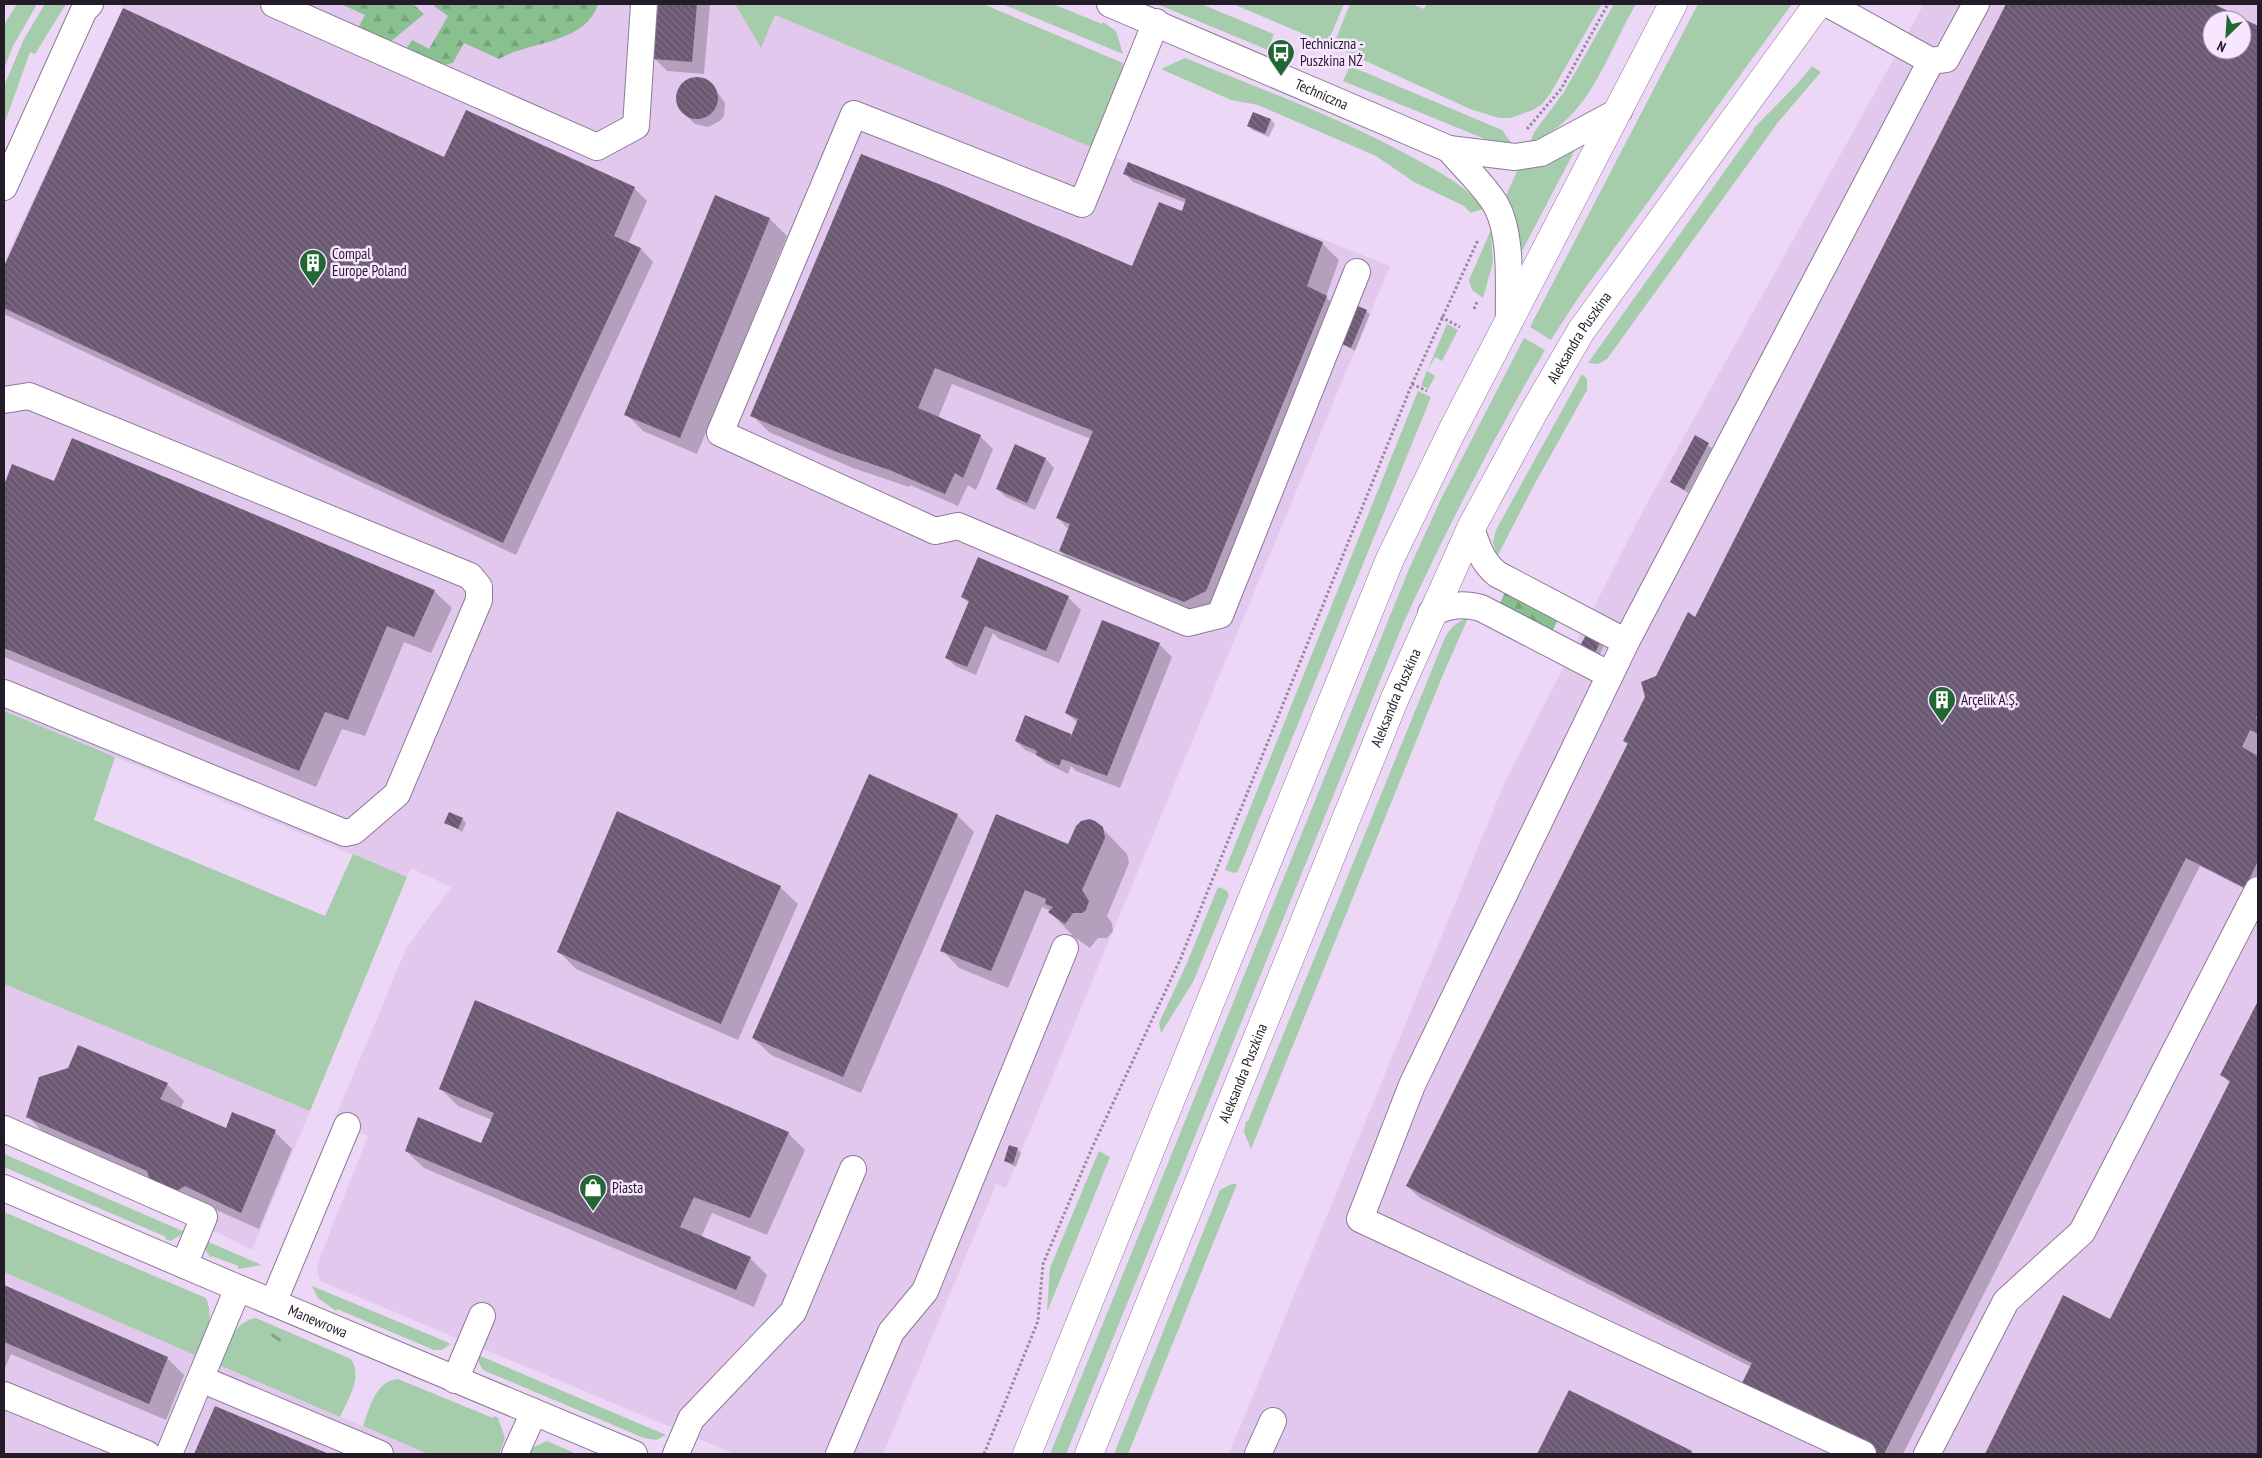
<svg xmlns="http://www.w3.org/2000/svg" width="2262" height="1458" viewBox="0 0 2262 1458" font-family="'PT Sans Narrow',sans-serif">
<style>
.built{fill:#e2c8ed;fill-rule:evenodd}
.green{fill:#a5ccab}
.forest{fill:url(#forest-firs)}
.shadow{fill:#0003;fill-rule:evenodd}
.building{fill:url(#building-back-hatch);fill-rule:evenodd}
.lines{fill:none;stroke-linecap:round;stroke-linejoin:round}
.minor-casing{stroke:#8d7996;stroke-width:28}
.major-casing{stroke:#8d7996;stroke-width:29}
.path{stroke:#98889f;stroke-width:3;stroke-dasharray:2.5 2.5;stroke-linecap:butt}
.minor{stroke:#fff;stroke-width:26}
.major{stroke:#fff;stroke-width:28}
.labels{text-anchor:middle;stroke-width:5;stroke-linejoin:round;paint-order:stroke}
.poi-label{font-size:15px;fill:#231b27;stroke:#f8e6ff;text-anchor:start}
.street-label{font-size:15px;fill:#231b27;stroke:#f8e6ff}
</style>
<defs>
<pattern id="forest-firs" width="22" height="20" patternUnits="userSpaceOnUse" patternTransform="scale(1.25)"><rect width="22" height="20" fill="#88c090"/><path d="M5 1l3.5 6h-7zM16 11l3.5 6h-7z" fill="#75a47c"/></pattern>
<pattern id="building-back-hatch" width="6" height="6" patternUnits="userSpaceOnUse" patternTransform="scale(1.25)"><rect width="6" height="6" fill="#6b5873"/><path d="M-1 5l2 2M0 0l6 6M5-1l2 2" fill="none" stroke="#807186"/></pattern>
</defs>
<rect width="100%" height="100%" fill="#edd7f6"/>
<g class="built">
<path d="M122,4H735L761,47L775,15L1103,152L1390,266L1006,1188L996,1184L883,1454H735L320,1281L317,1270L320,1257L368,1136L334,1121L406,949L451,887L411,868L407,877L4,711V261L123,8Z"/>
<path d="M1924,4H2258V1454H1229L1504,784L1646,505ZM2212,20H2242V50H2212Z"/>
<path d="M4,984L310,1111L252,1250L227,1237L4,1143Z"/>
<path d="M4,1272L197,1356L428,1454H4Z"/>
</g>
<g class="green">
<path d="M17,4H37L13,46L4,69V25Z"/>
<path d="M45,4H66L35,54L30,52L4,125V86L24,39Z"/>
<path d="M735,4H983L1123,63L1122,70L1091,147L775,15L761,48Z"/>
<path d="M1002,4H1053L1102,24L1103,22L1116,31L1123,54Z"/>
<path d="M1157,4H1201L1274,34L1268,50Z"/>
<path d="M1233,4H1344L1327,44Z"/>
<path d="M1350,4H1411L1424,9L1427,4H1602L1550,94L1542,104L1533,110L1511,118H1499L1470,109L1333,46Z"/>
<path d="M1614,4H1636C1607,53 1589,122 1530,142L1535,131L1564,92Z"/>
<path d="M1698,4H1792L1578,298L1551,340L1530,327Z"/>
<path d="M1185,58C1261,89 1338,117 1410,156C1437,171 1464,183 1483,209L1471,213L1464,206L1414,182L1376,156L1258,105L1231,100L1161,69Z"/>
<path d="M1350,66L1502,130L1512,144L1485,139L1343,81Z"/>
<path d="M1812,66L1821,72L1779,121L1607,359L1598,364L1588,363L1754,130L1753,129L1798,83Z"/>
<path d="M1576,148L1520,255L1505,198L1518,169Z"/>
<path d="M1491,230L1493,262L1483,298L1472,290L1469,280Z"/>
<path d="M1447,324L1458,330L1442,361L1435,357L1427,371L1435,376L1428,389L1421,385Z"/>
<path d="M1524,338L1545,350C1493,439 1446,530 1403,624L1066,1454H1050L1409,569L1441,499Z"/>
<path d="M1582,374L1587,379V390L1533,487L1497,557L1493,542L1496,530Z"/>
<path d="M1418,391L1431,397L1238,871L1235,873L1225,870Z"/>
<path d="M1468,618L1442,677L1251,1149L1244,1132L1246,1121H1248L1444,640C1449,629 1457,621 1468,618Z"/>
<path d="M4,711L115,757L94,820L325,916L353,854L407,877L310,1111L4,984Z"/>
<path d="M1218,887L1226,890L1229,895L1193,982L1161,1033L1159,1023L1187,963Z"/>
<path d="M1099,1151L1110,1157L1047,1312L1050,1268Z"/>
<path d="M4,1154L185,1232L171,1241L165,1239L166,1237L4,1167Z"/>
<path d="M1232,1184H1237L1128,1454H1114L1220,1190Z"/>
<path d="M4,1212L206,1298C215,1321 206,1335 197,1356L4,1272Z"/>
<path d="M204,1240L262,1265L238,1269V1266L212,1256L211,1258L207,1253Z"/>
<path d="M312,1286L447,1342L450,1344L442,1350H434L337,1309L336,1311L318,1298Z"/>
<path d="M256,1318L351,1359C363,1377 348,1399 340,1417L219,1365C228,1347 233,1321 256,1318Z"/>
<path d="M478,1355L666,1435L656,1440L644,1438L483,1370L479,1363Z"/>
<path d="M398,1379L493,1418L495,1416L498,1418L505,1438L499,1454H428L363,1426C370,1408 375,1381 398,1379Z"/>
<path d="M547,1441L577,1454H525L532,1448Z"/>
</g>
<g class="forest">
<path d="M341,4H413L424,14L390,42L356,32L365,15Z"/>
<path d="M437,4H598C586,44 529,41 499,59L464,43L453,63L438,66L408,53L407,48L412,40L429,49L448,16L434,6Z"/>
<path d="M1506,590L1559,617L1551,634L1498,607Z"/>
</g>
<g class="shadow">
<path d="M659,4H710L704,74L667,71L654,58Z"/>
<path d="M2008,4H2211L2258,27V752L2256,756L2258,757V872L2249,891L2200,866L1903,1454H1868L1751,1367L1420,1198L1407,1186L1628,745L1624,741L1657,677L1696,619ZM2212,20H2242V50H2212Z"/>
<path d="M124,9L444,159L634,188L647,201L628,244L641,249L653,262L516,555L4,314V269Z"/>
<path d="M697,78L710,82L725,103L724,116L720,121L708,127L695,124L681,111L676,99L680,86L684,82Z"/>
<path d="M1253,113L1271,120L1275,124L1269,137L1252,130L1249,126Z"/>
<path d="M1124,173L1322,243L1339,260L1326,297L1344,314L1223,608L1202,619L1077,568L1060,551L1069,530L1057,517L1091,439L952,384L938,418L980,436L993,449L976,490L968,485L958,506L910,485L909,487L853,468L769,432L752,415L1133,268L1182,212L1186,203L1133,182Z"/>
<path d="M770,219L787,236L697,454L643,431L626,414Z"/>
<path d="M1366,311L1370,314L1355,351L1343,344Z"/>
<path d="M1696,437L1712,448L1688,493L1671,481Z"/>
<path d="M72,439L434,591L452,608L431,653L404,642L365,736L342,729L316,787L4,657V488L13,466L54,483Z"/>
<path d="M1016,446L1046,459L1054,468L1035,510L1006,497L997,489Z"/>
<path d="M962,597H1068L1081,610L1059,663L999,639L993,633L976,675L955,666L947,658L970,604Z"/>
<path d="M1601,641L1604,645L1599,656L1585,650Z"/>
<path d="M1159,644L1172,657L1120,788L1076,771L1071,766L1068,774L1046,763L1037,755L1025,750L1016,741L1070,735L1072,737L1078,723L1066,713Z"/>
<path d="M957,815L974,832L861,1093L771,1055L753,1038Z"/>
<path d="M462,819L466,823L462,832L446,822Z"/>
<path d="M1102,828L1127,854L1129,863L1107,916L1112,923L1113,931L1107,938H1098L1090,948L1074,937L1050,912L1051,911L1042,907L1008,988L959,968L942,950L1067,845Z"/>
<path d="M780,887L798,904L738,1040L576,969L559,952Z"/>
<path d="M2258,1004V1454H1986L2064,1297L2110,1320L2230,1083L2222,1075Z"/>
<path d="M167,1084L184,1101L180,1109L227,1130L275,1132L292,1149L259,1229L44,1133L27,1116Z"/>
<path d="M440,1088L788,1133L805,1150L767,1235L712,1213L701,1237L750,1258L767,1275L754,1307L424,1168L406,1151L482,1144L492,1120L458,1106Z"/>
<path d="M1017,1149L1021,1153L1016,1167L1005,1161Z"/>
<path d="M4,1287L167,1358L184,1375L166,1420L11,1354L4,1370Z"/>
<path d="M272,1333L281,1339L280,1342L271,1336Z"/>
<path d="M1570,1391L1692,1452L1694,1454H1539Z"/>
<path d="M215,1407L326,1454H195Z"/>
</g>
<g class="building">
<path d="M658,4H697L692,62L653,59Z"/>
<path d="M2006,4H2214L2258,26V714L2256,718L2258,719V734L2250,730L2242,747L2258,756V861L2245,888L2186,858L1884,1454H1878L1741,1385L1752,1363L1406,1186L1628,743L1623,741L1645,697L1641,682L1656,676L1688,612L1695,617ZM2212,20H2242V50H2212Z"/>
<path d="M123,8L444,157L466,110L635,187L614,236L641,248L503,543L4,308V266Z"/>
<circle cx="697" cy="98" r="21"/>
<path d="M1253,112L1271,119L1265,134L1247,126Z"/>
<path d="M861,154L944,186L1132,266L1159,202L1182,211L1186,199L1123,174L1128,162L1323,242L1307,286L1327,296L1206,591L1184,602L1059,551L1070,524L1056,518L1093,431L935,368L918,408L981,435L963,478L955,473L945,494L892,471L834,451L750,416Z"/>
<path d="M715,195L770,218L680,438L624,415Z"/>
<path d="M1358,306L1367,310L1351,348L1342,344Z"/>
<path d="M1695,435L1709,443L1684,490L1670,482Z"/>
<path d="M72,438L435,590L414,637L387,626L348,720L325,712L299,771L4,648V485L12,464L54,481Z"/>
<path d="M1015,444L1046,458L1027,503L996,489Z"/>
<path d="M978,557L1069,596L1046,651L985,626L967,667L945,658L969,601L961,597Z"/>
<path d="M1102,620L1160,643L1107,776L1062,759L1059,766L1036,755L1037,751L1015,741L1025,715L1071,734L1069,741L1078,719L1065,713Z"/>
<path d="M1587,633L1601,640L1595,653L1580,646Z"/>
<path d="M869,774L958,814L843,1077L752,1038Z"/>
<path d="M617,811L781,886L721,1024L557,952Z"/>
<path d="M449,812L463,818L458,829L444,823Z"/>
<path d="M996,814L1068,844L1076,826L1081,821L1090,819L1095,821L1103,827L1105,838L1082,890L1089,901L1086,910L1082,913H1073L1065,924L1048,912L1053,907L1045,904L1046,899L1025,890L991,971L940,951Z"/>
<path d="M475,1000L789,1132L750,1218L694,1197L680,1227L751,1257L736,1290L405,1151L418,1117L481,1143L494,1113L439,1089Z"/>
<path d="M2258,1001V1454H1985L2063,1295L2110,1319L2230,1081L2220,1075Z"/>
<path d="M78,1045L168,1083L160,1099L226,1128L232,1112L276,1130L241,1213L185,1186L175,1192L151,1184L147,1171L26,1117L39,1077L68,1068Z"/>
<path d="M1009,1145L1018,1148L1013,1164L1004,1161Z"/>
<path d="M4,1285L168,1357L149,1404L4,1342Z"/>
<path d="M1569,1390L1692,1451L1691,1454H1537Z"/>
<path d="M215,1406L329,1454H194Z"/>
</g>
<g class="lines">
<defs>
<g id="minor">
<path d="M274,4L597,147L636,126L644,4"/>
<path id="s1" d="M1110,4L1449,149L1515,157L1541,153L1619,111"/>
<path d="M1828,4L1931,61L1626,642L1412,1085L1360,1219L1863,1454"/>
<path d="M1156,22L1082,204L854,114L720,433L935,531L958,526L1188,623L1220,615L1357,272"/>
<path d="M1931,61L1946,59L1976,4"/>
<path d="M1449,149C1464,167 1484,185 1496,205C1513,236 1508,287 1509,322"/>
<path d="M4,187L84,10L90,4"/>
<path d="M4,400L29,396L470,576L479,587V600L397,794L354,831L345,833L4,693"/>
<path d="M1471,528C1477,546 1482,562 1497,574L1626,642"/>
<path d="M1431,613C1450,605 1462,603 1481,608L1610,675"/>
<path d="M4,1129L204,1217L184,1265"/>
<path id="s2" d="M4,1188L238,1288L634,1454"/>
<path d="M273,1303L347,1126"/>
<path d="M201,1379L380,1454"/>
<path d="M455,1380L482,1316"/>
<path d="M4,1395L147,1454"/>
<path d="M169,1454L238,1288"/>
<path d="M515,1454L534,1412"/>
<path d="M676,1454L691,1419L793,1312L853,1169"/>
<path d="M839,1454L891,1332L925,1291L1065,948"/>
<path d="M1258,1454L1273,1421"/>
<path d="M1927,1454L2006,1301L2082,1232L2258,890"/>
</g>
<g id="major">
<path d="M1027,1454L1390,559L1451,433L1673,4"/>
<path id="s3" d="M1089,1454L1395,698L1471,528L1532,415L1581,331L1818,4"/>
</g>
</defs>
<use href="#minor" class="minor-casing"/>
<use href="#major" class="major-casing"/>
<g class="path">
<path d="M1527,129L1561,89L1608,4"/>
<path d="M1474,309L1477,302"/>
<path d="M1441,317L1460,327"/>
<path d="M1412,384L1427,391"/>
<path d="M984,1454L1038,1321L1043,1264L1092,1148L1180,960L1412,384L1478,240"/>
</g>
<use href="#minor" class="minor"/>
<use href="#major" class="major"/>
</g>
<defs>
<symbol id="bus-pin" viewBox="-11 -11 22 30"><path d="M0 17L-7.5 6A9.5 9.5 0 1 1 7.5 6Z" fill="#216733" stroke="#f8e6ff"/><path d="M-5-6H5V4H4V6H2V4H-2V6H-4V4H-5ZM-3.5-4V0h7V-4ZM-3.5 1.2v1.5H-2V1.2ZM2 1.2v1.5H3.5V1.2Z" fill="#fff"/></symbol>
<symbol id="building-pin" viewBox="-11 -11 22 30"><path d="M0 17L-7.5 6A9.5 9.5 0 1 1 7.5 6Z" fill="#216733" stroke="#f8e6ff"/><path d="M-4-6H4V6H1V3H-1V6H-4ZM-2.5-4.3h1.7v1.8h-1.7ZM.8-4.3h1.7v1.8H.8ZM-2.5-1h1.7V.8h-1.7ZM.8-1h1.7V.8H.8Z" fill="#fff"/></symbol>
<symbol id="shop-pin" viewBox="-11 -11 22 30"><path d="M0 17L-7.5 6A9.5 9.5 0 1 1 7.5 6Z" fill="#216733" stroke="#f8e6ff"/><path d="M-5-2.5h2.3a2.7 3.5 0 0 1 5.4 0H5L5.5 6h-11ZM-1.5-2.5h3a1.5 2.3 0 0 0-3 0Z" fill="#fff"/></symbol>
</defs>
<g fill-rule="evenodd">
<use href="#bus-pin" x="1265" y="37" width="32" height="43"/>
<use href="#building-pin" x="297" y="247" width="32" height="43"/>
<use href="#building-pin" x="1926" y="684" width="32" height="43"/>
<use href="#shop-pin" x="577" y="1172" width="32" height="43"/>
</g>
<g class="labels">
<g class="poi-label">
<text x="1300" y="49">Techniczna -<tspan x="1300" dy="17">Puszkina NŻ</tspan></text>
<text x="332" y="259">Compal<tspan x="332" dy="17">Europe Poland</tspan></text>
<text x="1961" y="705">Arçelik A.Ş.</text>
<text x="612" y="1193">Piasta</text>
</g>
<g class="street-label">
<text dy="5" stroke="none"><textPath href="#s1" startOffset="230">Techniczna</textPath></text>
<text dy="5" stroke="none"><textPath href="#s3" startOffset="1221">Aleksandra Puszkina</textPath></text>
<text dy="5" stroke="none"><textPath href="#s3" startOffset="816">Aleksandra Puszkina</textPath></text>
<text dy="5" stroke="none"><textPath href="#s3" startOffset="411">Aleksandra Puszkina</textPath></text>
<text dy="5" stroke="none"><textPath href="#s2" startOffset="341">Manewrowa</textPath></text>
</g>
</g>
<rect width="2262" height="1458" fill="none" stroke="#231b27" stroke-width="10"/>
<g transform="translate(2227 35) rotate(205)"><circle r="24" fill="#f8e6ff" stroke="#a395a9"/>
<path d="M0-4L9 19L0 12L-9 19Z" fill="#216733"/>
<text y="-8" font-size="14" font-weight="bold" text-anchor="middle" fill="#231b27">N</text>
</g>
</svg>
